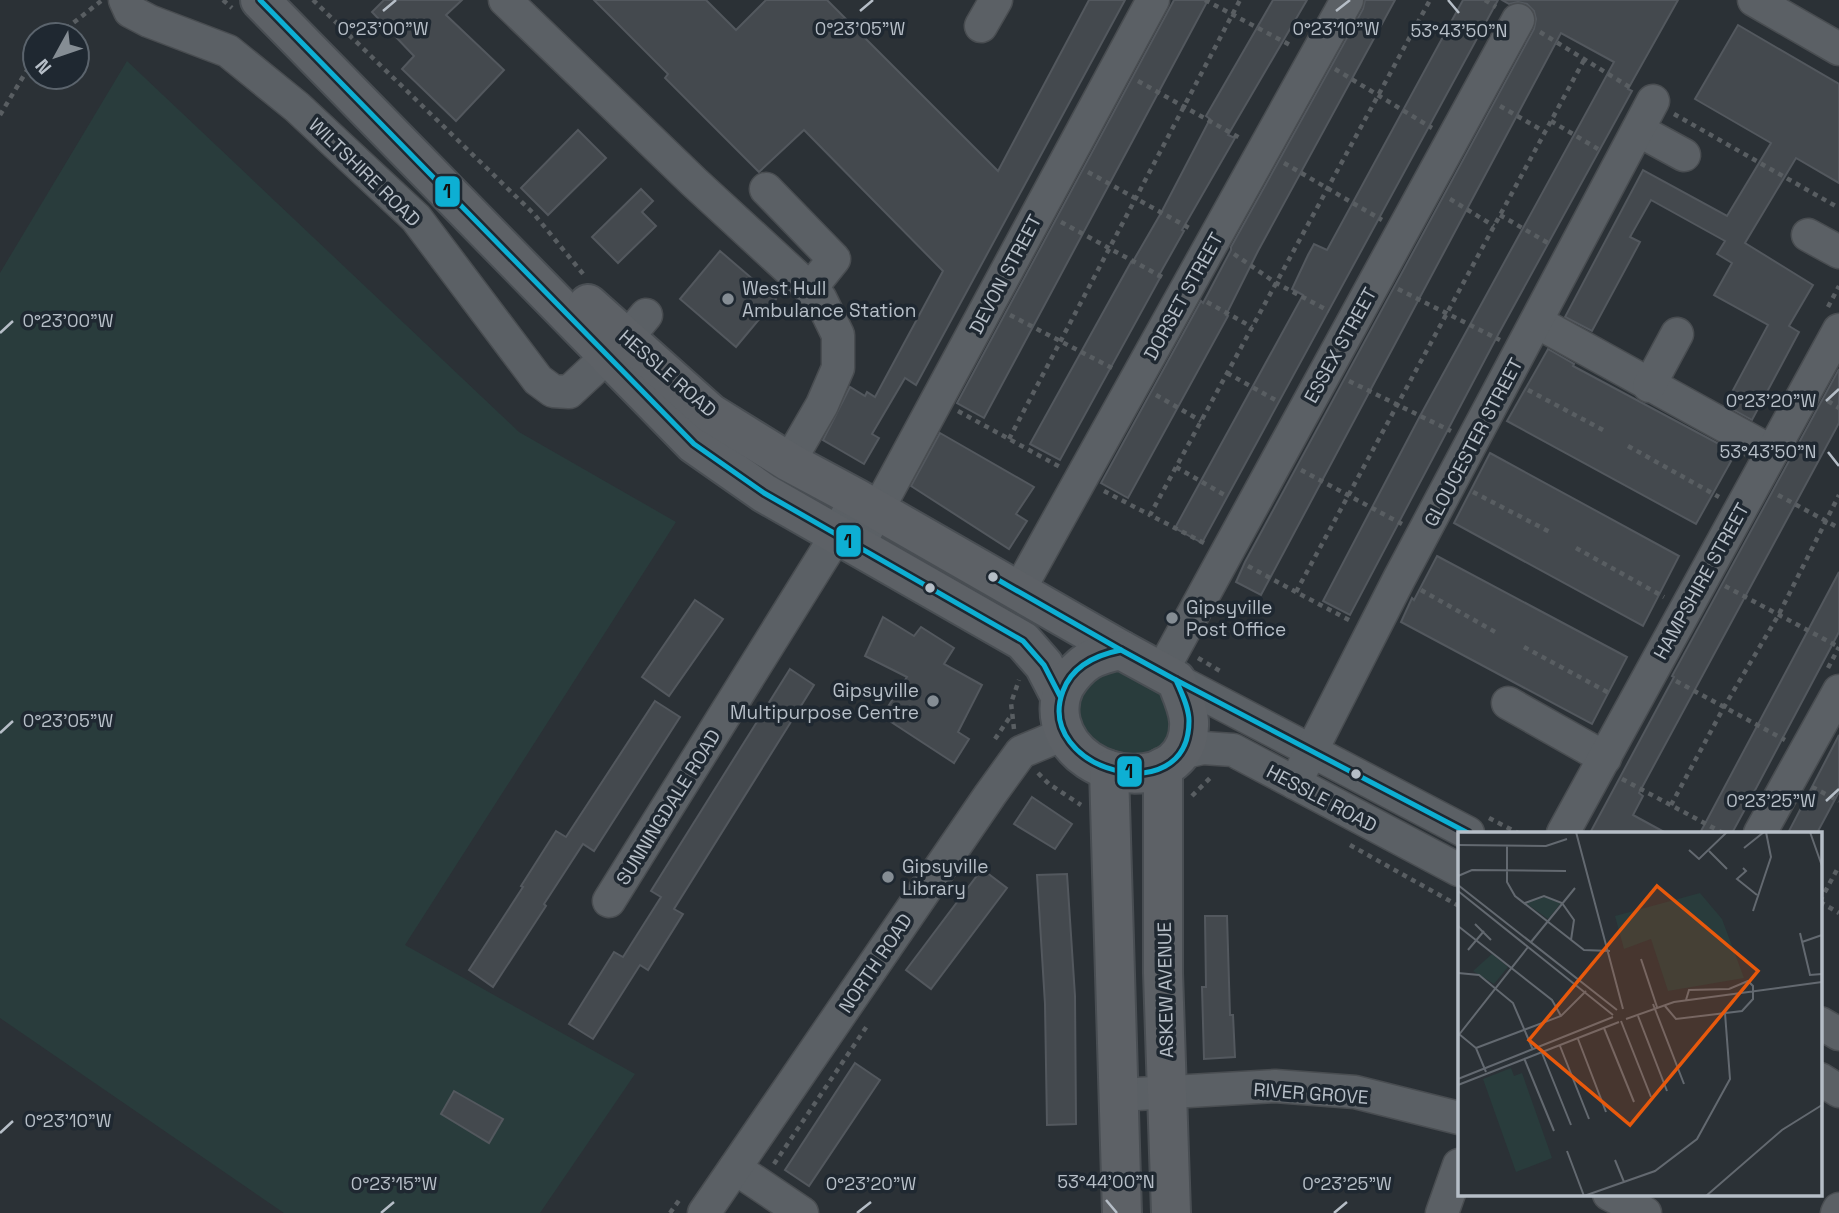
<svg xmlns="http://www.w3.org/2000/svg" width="1839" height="1213" viewBox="0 0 1839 1213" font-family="'Space Grotesk',sans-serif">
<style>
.green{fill:#293c3c}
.building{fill:#44494e;stroke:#53585e;stroke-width:2}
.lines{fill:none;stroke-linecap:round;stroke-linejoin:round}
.minor-casing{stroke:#494d51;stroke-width:35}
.major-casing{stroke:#494e53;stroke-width:42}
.path{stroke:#595e62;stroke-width:4.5;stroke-dasharray:5 5;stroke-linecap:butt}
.minor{stroke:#5b6065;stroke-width:32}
.major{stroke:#5d6166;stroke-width:38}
.bus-1-casing{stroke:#1f2831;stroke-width:10}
.bus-1{stroke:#0dafd3;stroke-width:5}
.ticks{fill:none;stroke:#b6bec7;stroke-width:2.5}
.poi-dot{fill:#858d94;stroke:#1f2831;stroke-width:2.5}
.bus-dot{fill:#b6bec7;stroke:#1f2831;stroke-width:2.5}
.labels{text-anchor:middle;stroke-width:7;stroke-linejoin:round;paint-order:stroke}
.street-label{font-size:19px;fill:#b6bec7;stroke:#1f2831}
.poi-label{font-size:19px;fill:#b6bec7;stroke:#1f2831;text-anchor:start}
.inset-road{fill:none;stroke:#636970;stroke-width:2}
.view{fill:#e8590c;fill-opacity:0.15;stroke:#e8590c;stroke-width:3.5}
.inset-edge{fill:none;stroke:#b6bec7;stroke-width:3.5}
.ticks-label{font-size:18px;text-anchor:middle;fill:#b6bec7;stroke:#1f2831;stroke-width:7;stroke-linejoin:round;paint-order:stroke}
.line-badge{stroke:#1f2831;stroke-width:2.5}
.pale-badge-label{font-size:19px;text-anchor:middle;font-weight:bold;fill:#111}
</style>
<rect width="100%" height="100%" fill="#2b3136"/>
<g class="green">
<path d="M127,61L519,432L676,522L405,945L635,1074L540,1213H284L0,1018V273Z"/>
<path d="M1116,668L1156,686L1175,717L1166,750L1115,758L1078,728L1074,693L1085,679Z"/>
</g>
<g class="building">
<path d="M384,0H462L446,15L504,70L456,121L402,69L414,56L372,12Z"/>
<path d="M594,0H706L736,30L766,0H827L998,171L1089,0H1125L916,385L905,378L872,434L879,438L864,464L823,440L850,387L865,396L867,392L875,397L943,271L804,130L759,172L665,78L668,74Z"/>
<path d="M1174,0H1208L984,418L957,403Z"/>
<path d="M1273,0H1307L1228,135L1235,138L1182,230L1184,231L1158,277L1160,278L1060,460L1030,444L1131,262L1132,263L1161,213L1210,119L1206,116Z"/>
<path d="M1365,0H1395L1258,251L1226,315L1228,316L1128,498L1101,483L1201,301L1203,303L1231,250V247L1363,9Z"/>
<path d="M1463,0H1498L1202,543L1175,528L1303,295L1292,289L1308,255L1314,244L1327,250Z"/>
<path d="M1502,0H1678L1628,89L1632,91L1499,333L1350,615L1323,601L1420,416L1614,62L1561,33L1261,595L1236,582L1245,562L1534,29L1536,19L1534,11L1527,4L1518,2L1509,4Z"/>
<path d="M1738,25L1839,84V183L1796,158L1745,243L1813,285L1789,326L1799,332L1752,420L1725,405L1768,325L1714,295L1732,263L1717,254L1725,241L1651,200L1630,237L1640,242L1592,331L1565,317L1643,170L1727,216L1771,143L1695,99Z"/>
<path d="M578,130L606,158L548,215L521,188Z"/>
<path d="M641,189L653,201L642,212L656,226L618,263L592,237Z"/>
<path d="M720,251L776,299L736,347L680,299Z"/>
<path d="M1548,349L1574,364L1573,366L1734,452L1735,454L1696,524L1507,421Z"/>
<path d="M1839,369V423L1639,793L1643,796L1633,815L1666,833H1590L1674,677L1672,676Z"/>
<path d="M940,433L1034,487L1016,514L1027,521L1009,549L911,486Z"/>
<path d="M1490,453L1679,556L1643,626L1454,523Z"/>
<path d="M1437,556L1627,657L1592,724L1401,622L1412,598L1414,600Z"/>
<path d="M1839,572V632L1744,811L1732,833H1700Z"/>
<path d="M695,600L723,619L669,696L642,677Z"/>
<path d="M883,617L914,636L921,627L954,648L944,664L982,685L958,732L969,739L954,763L882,716L907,677L865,656Z"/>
<path d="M790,669L814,685L674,909L683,914L648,970L640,965L593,1039L569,1024L614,952L623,957L661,897L651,891Z"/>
<path d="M655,701L680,717L594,851L583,844L544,904L546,906L493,987L469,970L523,887L521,886L556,831L566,837Z"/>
<path d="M1839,735V792L1817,833H1788Z"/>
<path d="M1032,797L1072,824L1055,849L1014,824Z"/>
<path d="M982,869L1007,888L931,989L906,970Z"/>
<path d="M1067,874L1075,996L1076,1124L1047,1125L1045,1004L1037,875Z"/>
<path d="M1205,916H1227L1230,1015H1233L1235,1057L1204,1059L1202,987H1206Z"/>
<path d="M855,1063L880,1080L809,1186L785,1170Z"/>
<path d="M454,1091L503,1119L489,1143L441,1114Z"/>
</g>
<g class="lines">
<defs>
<g id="minor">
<path d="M125,0L130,11L149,21L228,51L297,107L416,218L538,380L553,391L569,392L627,338L646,315"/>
<path d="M505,0L694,182L820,298L838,335V368L822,405L789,462"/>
<path d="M1754,0L1839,49"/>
<path d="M981,26L996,0"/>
<path d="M1638,130L1684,155"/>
<path d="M766,189L834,259L810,289"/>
<path d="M1808,235L1839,252"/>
<path d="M1537,322L1772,452"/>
<path d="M1649,386L1677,334"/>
<path d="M857,548L1153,0"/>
<path d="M1018,592L1347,0"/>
<path d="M1162,671L1518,20"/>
<path d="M1176,680L1468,833"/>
<path d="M1508,703L1605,758"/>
<path d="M1180,753L1203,748L1233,750L1459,870"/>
<path d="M1295,783L1399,579L1653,101"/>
<path d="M1563,833L1839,330"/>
<path d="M1760,833L1839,691"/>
<path d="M609,901L836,536L856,498"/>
<path d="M1820,1023L1839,1034"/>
<path d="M1820,1079L1839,1091"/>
<path d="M1119,1095L1275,1086L1355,1092L1459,1118"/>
<path d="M735,1168L802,1213"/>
<path d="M1609,1194L1645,1213"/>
<path d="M704,1213L990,795L1021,752L1064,734"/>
<path d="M1442,1213L1459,1165"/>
<path d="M1837,1213L1839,1209"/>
</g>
<g id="major">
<path d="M260,0L694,444L764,493L1023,641L1044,665L1060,696"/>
<path d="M588,304L710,413L789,462L856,498L1121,650"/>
<path d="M1121,650L1176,680C1181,693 1188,707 1189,721C1193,794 1077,788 1061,722C1058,709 1059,698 1065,686C1080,662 1094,655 1121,650Z"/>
<path d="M1163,767V973L1171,1213"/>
<path d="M1109,770L1122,1213"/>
</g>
</defs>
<use href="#minor" class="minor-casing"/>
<use href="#major" class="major-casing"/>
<g class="path">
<path d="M223,0L232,8"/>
<path d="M313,0L534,214L584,275"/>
<path d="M1205,0L1292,46"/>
<path d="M1485,0L1496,7"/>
<path d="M1540,32L1631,88"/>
<path d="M58,35L101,1"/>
<path d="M1335,69L1432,128"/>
<path d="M1138,81L1240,138"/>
<path d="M1500,106L1545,132"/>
<path d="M1674,114L1839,208"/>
<path d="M0,115L35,57"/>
<path d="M1551,121L1598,149"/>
<path d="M1284,163L1382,220"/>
<path d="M1088,172L1191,229"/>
<path d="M1450,199L1494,226"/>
<path d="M1500,215L1548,243"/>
<path d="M1061,222L1164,278"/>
<path d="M1234,254L1276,283L1329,311"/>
<path d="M1398,289L1500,340"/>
<path d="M1207,302L1252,327"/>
<path d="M1828,307L1839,286"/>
<path d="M1010,315L1114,369"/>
<path d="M1227,373L1279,402"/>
<path d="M1349,381L1451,431"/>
<path d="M1528,390L1603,430"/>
<path d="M1156,395L1201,421"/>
<path d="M1828,401L1839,408"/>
<path d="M958,411L1060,467"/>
<path d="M1009,439L1240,0"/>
<path d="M1628,446L1719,497"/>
<path d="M1176,467L1228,497"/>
<path d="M1301,470L1402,524"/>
<path d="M1104,491L1150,515"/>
<path d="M1473,492L1550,532"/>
<path d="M1778,495L1839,528"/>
<path d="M1204,543L1150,515L1430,0"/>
<path d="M1576,548L1664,597"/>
<path d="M1248,566L1296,592"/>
<path d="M1725,586L1839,647"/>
<path d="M1421,590L1497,633"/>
<path d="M1349,620L1296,592L1584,60"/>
<path d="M1524,647L1611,694"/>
<path d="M1198,658L1220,671"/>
<path d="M1828,668L1839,647"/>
<path d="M1676,681L1785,740"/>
<path d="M1014,729L1011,703L1019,680"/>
<path d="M995,739L1012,714"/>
<path d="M1038,773L1049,784L1081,805"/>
<path d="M1622,779L1723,833"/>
<path d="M1812,787L1839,801"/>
<path d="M1192,796L1213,775"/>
<path d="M1671,805L1724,707L1778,616L1839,495"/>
<path d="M1489,818L1518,833"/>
<path d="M1350,845L1459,906"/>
<path d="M1820,901L1839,866"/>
<path d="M1820,902L1839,913"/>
<path d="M774,1164L869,1023"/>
<path d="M670,1213L680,1199"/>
</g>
<use href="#minor" class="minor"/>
<use href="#major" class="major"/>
<defs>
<g id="bus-1">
<path d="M260,0L694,444L764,493L1023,641L1044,665L1060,696"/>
<path d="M993,577L1121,650"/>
<path d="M1121,650L1176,680C1181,692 1189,707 1189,721C1189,813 1033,770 1063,691C1072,666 1096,655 1121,650Z"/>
<path d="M1176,680L1468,833"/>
</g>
</defs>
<use href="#bus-1" class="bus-1-casing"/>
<use href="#bus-1" class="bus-1"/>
</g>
<path class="ticks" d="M1448,0L1459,13M383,11L396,0M860,11L873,0M1336,11L1350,0M0,333L13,321M1826,401L1839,389M1828,452L1839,466M0,733L13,721M1826,801L1839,789M0,1133L13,1121M1106,1200L1117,1213M381,1213L394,1202M857,1213L871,1202M1334,1213L1347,1202"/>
<g class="poi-dot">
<circle cx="728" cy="299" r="7"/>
<circle cx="1172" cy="618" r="7"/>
<circle cx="933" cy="701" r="7"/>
<circle cx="888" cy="877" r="7"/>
</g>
<g class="bus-dot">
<circle cx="993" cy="577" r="6"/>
<circle cx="930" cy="588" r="6"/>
<circle cx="1356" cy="774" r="6"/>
</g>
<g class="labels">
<g class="street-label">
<text transform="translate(365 172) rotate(44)" y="7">WILTSHIRE ROAD</text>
<text transform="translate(1005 274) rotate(-62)" y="7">DEVON STREET</text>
<text transform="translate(1183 296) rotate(-61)" y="7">DORSET STREET</text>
<text transform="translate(1340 345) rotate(-61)" y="7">ESSEX STREET</text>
<text transform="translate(668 373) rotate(41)" y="7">HESSLE ROAD</text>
<text transform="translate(1473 442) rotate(-62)" y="7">GLOUCESTER STREET</text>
<text transform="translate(1701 581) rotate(-61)" y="7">HAMPSHIRE STREET</text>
<text transform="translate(1322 798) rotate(28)" y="7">HESSLE ROAD</text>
<text transform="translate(668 807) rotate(-58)" y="7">SUNNINGDALE ROAD</text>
<text transform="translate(875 963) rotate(-56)" y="7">NORTH ROAD</text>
<text transform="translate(1165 990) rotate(-91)" y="7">ASKEW AVENUE</text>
<text transform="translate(1311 1093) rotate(4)" y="7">RIVER GROVE</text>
</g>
<g class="poi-label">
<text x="742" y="295">West Hull<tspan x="742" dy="22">Ambulance Station</tspan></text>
<text x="1186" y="614">Gipsyville<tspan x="1186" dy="22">Post Office</tspan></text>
<text x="919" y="697" text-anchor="end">Gipsyville<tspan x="919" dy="22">Multipurpose Centre</tspan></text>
<text x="902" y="873">Gipsyville<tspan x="902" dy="22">Library</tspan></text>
</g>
</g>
<g transform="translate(1458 832)">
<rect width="364" height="364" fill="#2b3136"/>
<path d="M242,61L264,87L286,146L210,159L193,107L166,117L157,84ZM87,65L103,71L90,87L68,71ZM34,122L50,135L36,152L15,139ZM53,236L56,244L64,241L94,326L58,340L25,247Z" fill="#293c3c"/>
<path class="inset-road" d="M118,0L165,177M352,0L364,34M0,13L88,14L109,7M49,13V50L57,64L126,118L152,119M286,16L306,0M231,18L241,27L269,0M251,19L269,37M285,36L288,39L279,47L299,63M0,44L14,38L108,39M0,53L159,178M0,59L155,183M67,71L86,64L104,71L116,88L113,108M295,79L313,25L308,0M17,92L33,108M0,94L94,168L103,184M342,101L352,143L364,142M73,110L117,56M344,110L364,103M10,118L26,99M183,127L199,175M0,141L21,143L55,171L75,218M195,172L226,252M207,174L218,187L284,179L295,167V154L290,149L271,157L231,158L228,168M180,184L209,259M168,187L216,170L364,150M163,189L193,265M146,196L176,270M1,202L18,216L28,240M0,204L70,115M120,207L148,280M102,214L131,287M18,216L103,184L128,159M84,221L113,293M66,226L96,299M0,247L155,185M0,253L161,190M109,319L126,364M157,328L166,350M126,364L197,339L239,307L272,247L267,181M248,364L324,298L364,273"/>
<path class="view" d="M199,54L300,139L172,293L71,208Z"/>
<rect width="364" height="364" class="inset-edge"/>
</g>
<g class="ticks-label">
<text x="1336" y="35">0°23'10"W</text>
<text x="383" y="35">0°23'00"W</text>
<text x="860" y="35">0°23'05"W</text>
<text x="1459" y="37">53°43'50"N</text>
<text x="68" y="327">0°23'00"W</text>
<text x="1771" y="407">0°23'20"W</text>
<text x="1768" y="458">53°43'50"N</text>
<text x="68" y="727">0°23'05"W</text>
<text x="1771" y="807">0°23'25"W</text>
<text x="68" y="1127">0°23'10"W</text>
<text x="1106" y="1188">53°44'00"N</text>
<text x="394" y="1190">0°23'15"W</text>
<text x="871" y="1190">0°23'20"W</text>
<text x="1347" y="1190">0°23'25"W</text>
</g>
<g class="line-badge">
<rect x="434" y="175" width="27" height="33" rx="7" fill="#0dafd3"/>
<rect x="835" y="524" width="27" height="34" rx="7" fill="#0dafd3"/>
<rect x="1116" y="755" width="27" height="33" rx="7" fill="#0dafd3"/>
</g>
<g class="pale-badge-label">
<text x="447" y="198">1</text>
<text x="848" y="548">1</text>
<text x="1129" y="778">1</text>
</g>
<g transform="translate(56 56) rotate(230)"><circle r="33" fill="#1f2831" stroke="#5b646d" stroke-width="2"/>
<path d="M0-5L12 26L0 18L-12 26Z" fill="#858d94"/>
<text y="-10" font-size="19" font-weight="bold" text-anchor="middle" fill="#b6bec7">N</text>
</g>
</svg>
